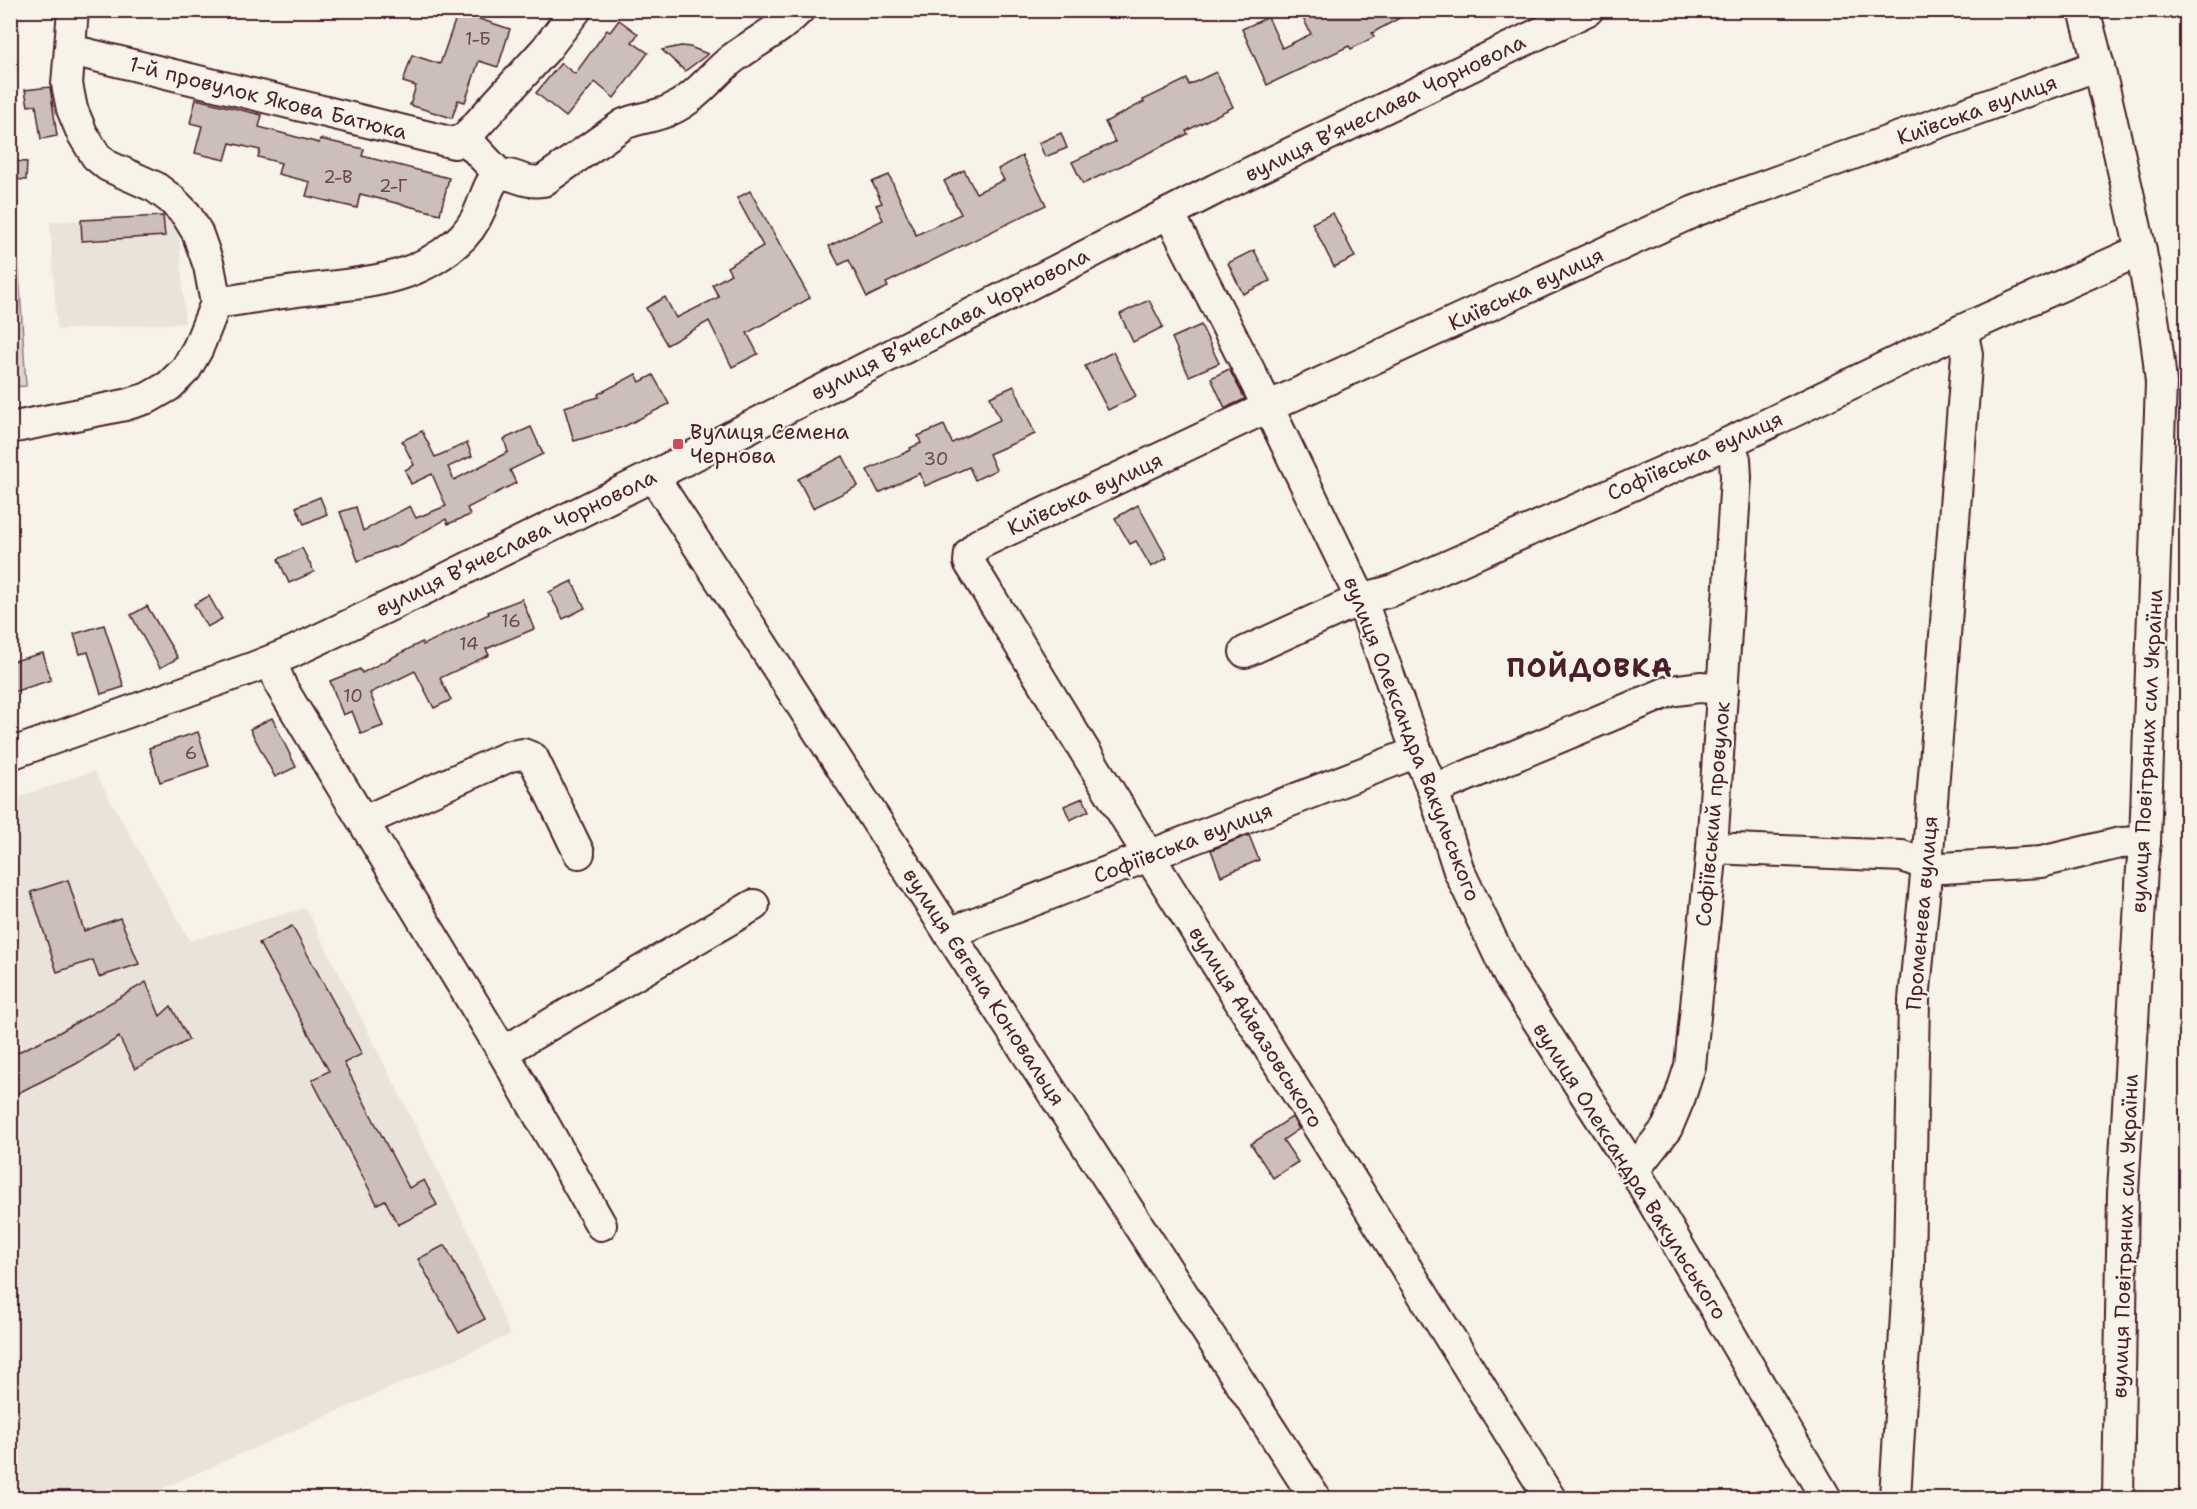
<svg xmlns="http://www.w3.org/2000/svg" width="2197" height="1509" viewBox="0 0 2197 1509" font-family="'Shantell Sans',sans-serif">
<style>
.built{fill:#eae3da}
.green{fill:#ded4cc;stroke:#947a7c;stroke-width:1.5}
.building{fill:#ccbfb9;stroke:#4a1f2b;stroke-width:1.5}
.lines{fill:none;stroke-linecap:round;stroke-linejoin:round}
.minor-casing{stroke:#4a1f2b;stroke-width:34}
.minor{stroke:#f7f3e8;stroke-width:30}
.poi-dot{fill:#d1495b;stroke:#f7f3e8;stroke-width:2}
.labels{text-anchor:middle;stroke-width:4.5;stroke-linejoin:round;paint-order:stroke}
.number-label{font-size:18px;fill:#6a474e}
.street-label{font-size:21px;fill:#4a1f2b;stroke:#f7f3e8}
.poi-label{font-size:21px;fill:#4a1f2b;stroke:#f7f3e8;text-anchor:start}
.district-label{font-size:27px;font-weight:bold;letter-spacing:1.5px;fill:#4a1f2b;stroke:#f7f3e8}
</style>
<rect width="100%" height="100%" fill="#f7f3e8"/>
<filter id="ink" filterUnits="userSpaceOnUse"><feTurbulence type="fractalNoise" baseFrequency=".0167" numOctaves="2"/><feDisplacementMap in="SourceGraphic" scale="12" xChannelSelector="R" yChannelSelector="G"/><feConvolveMatrix kernelMatrix="1 2 1 2 8 2 1 2 1" color-interpolation-filters="sRGB"/></filter>
<g filter="url(#ink)">
<g class="built">
<path d="M178,214L185,323L57,330L50,222Z"/>
<path d="M94,771L190,941L306,908L472,1239L510,1335L141,1498H11L10,800Z"/>
</g>
<path class="green" d="M11,208H15L26,386L11,387Z"/>
<g class="building">
<path d="M1299,10H1414L1372,33L1374,37L1351,49L1349,46L1267,85L1242,29L1268,17L1282,48L1311,34Z"/>
<path d="M458,12L510,29L498,67L479,61L465,102L458,100L452,118L410,105L416,86L403,82L412,55L440,64Z"/>
<path d="M619,20L638,34L632,42L648,53L614,98L595,82L566,117L536,93L561,63L575,74L607,30L610,32Z"/>
<path d="M681,46L690,47L708,54L685,71L662,50Z"/>
<path d="M1216,72L1233,107L1186,131L1188,134L1083,184L1072,162L1115,142L1105,122L1144,102L1143,100L1187,79L1189,85Z"/>
<path d="M50,87L57,136L41,139L36,105L28,106L25,90Z"/>
<path d="M196,99L262,115L259,127L319,143L320,139L364,149L362,156L449,178L440,214L360,194L357,208L306,196L310,182L278,174L281,163L258,157L260,150L230,143L225,160L195,153L202,126L190,123Z"/>
<path d="M1061,133L1067,148L1045,157L1039,143Z"/>
<path d="M1022,156L1046,205L886,283L888,287L867,297L849,260L839,265L829,246L883,220L876,205L882,203L872,182L889,175L916,235L961,214L944,181L964,170L976,193L1004,180L998,169Z"/>
<path d="M10,161L27,162L26,180L10,179Z"/>
<path d="M750,191L810,298L747,333L758,354L732,367L709,321L667,345L646,308L665,297L676,318L719,297L712,285L731,274L727,267L763,246L737,198Z"/>
<path d="M1333,213L1355,257L1334,267L1312,223Z"/>
<path d="M163,216L165,236L82,241L81,220Z"/>
<path d="M1254,250L1270,281L1243,294L1228,263Z"/>
<path d="M1149,300L1163,327L1133,342L1120,314Z"/>
<path d="M1201,325L1219,363L1189,376L1172,338Z"/>
<path d="M1113,352L1136,396L1108,410L1085,366Z"/>
<path d="M1229,369L1245,399L1225,408L1211,378Z"/>
<path d="M636,374L640,382L653,375L669,404L623,427L574,441L564,407L599,397L598,394Z"/>
<path d="M1014,386L1035,434L989,454L996,470L975,480L969,467L925,486L920,473L879,493L867,470L911,450L910,448L921,443L918,436L944,425L952,443L1000,420L990,397Z"/>
<path d="M531,427L543,454L510,470L516,483L467,508L470,515L448,524L446,519L394,548L393,547L358,561L340,512L356,507L363,531L410,506L416,518L446,506L432,474L411,484L405,470L414,465L402,441L422,431L435,457L467,443L472,456L448,467L454,480L508,452L504,439Z"/>
<path d="M843,456L858,486L813,508L798,479Z"/>
<path d="M320,497L327,514L304,524L296,507Z"/>
<path d="M1138,505L1167,558L1151,567L1136,541L1130,544L1115,518Z"/>
<path d="M302,548L314,572L289,583L278,559Z"/>
<path d="M572,581L585,608L563,619L549,592Z"/>
<path d="M209,596L222,619L207,627L194,604Z"/>
<path d="M522,599L534,629L486,649L489,655L440,678L451,700L434,708L415,671L370,693L383,726L361,734L352,711L343,715L330,681L360,669L362,673L422,642L423,645L489,614L488,612Z"/>
<path d="M147,606L178,658L160,668L131,615Z"/>
<path d="M104,625L124,687L101,694L88,652L80,654L74,634Z"/>
<path d="M43,653L51,680L10,693V662Z"/>
<path d="M272,718L296,767L275,777L250,729Z"/>
<path d="M198,732L209,766L160,782L149,748Z"/>
<path d="M1083,798L1089,811L1070,820L1064,806Z"/>
<path d="M1249,835L1259,860L1221,876L1211,850Z"/>
<path d="M68,880L84,931L120,918L139,964L99,977L93,960L57,972L31,892Z"/>
<path d="M292,926L362,1054L344,1063L409,1188L424,1180L437,1205L398,1225L385,1200L377,1204L312,1080L329,1071L259,943Z"/>
<path d="M146,982L160,1016L171,1006L189,1040L135,1069L119,1037L76,1064L10,1097V1056L60,1032Z"/>
<path d="M1292,1117L1299,1129L1283,1140L1298,1162L1273,1178L1251,1144Z"/>
<path d="M445,1245L485,1319L459,1333L418,1259Z"/>
</g>
<g class="lines">
<defs>
<g id="minor">
<path d="M2084,10C2099,65 2112,120 2124,175C2140,244 2155,313 2161,383L2145,842L2142,868L2123,1192L2118,1498"/>
<path d="M71,50L454,143L465,138L546,49L576,10"/>
<path d="M465,138L499,174C516,173 522,184 543,181L624,124C640,117 657,117 672,109C696,98 712,75 732,59C754,42 779,31 799,10"/>
<path d="M1169,213L1268,407L1361,599L1417,752L1433,790L1459,871L1509,976L1634,1170L1826,1498"/>
<path d="M216,303C250,298 285,292 320,288C372,282 415,279 456,243C467,234 475,222 480,210C486,197 488,183 499,174"/>
<path d="M10,428L125,405L148,398L169,386L186,369L198,348L216,303L209,266L197,232L186,214L171,199L155,187L108,166L96,156L82,133L72,109L67,84L73,10"/>
<path d="M653,476L1315,1498"/>
<path d="M1245,652L1361,599L1391,591L1728,443L1962,330L2141,250"/>
<path d="M271,661L282,688L503,1052L601,1225"/>
<path d="M10,754L252,668L290,653L427,588L691,457L1216,189L1588,10"/>
<path d="M1433,790L1670,691L1700,687L1723,689"/>
<path d="M364,821L510,756L523,754L533,758L579,853"/>
<path d="M1712,848L1902,856L1927,865L1943,868L2041,862L2120,843L2145,842"/>
<path d="M949,933L1417,752"/>
<path d="M503,1052L754,905"/>
<path d="M1634,1170L1667,1128L1680,1097L1690,1066L1712,848L1736,477L1735,459L1728,443"/>
<path d="M1550,1498L1149,856L969,562L970,553L979,544L1268,407L1695,211L2099,65"/>
<path d="M1895,1498L1909,1265L1914,1000L1927,865L1967,354L1962,330"/>
</g>
</defs>
<use href="#minor" class="minor-casing"/>
<use href="#minor" class="minor"/>
</g>
</g>
<rect class="poi-dot" x="672" y="438" width="12" height="12" rx="3"/>
<g class="labels">
<g class="number-label">
<text x="478" y="45">1-Б</text>
<text x="338" y="183">2-В</text>
<text x="393" y="192">2-Г</text>
<text x="936" y="465">30</text>
<text x="511" y="627">16</text>
<text x="469" y="650">14</text>
<text x="353" y="702">10</text>
<text x="191" y="759">6</text>
</g>
<g class="street-label">
<text transform="translate(268 98) rotate(14)" y="7">1-й провулок Якова Батюка</text>
<text transform="translate(1385 108) rotate(-26)" y="7">вулиця Вʼячеслава Чорновола</text>
<text transform="translate(1977 110) rotate(-20)" y="7">Київська вулиця</text>
<text transform="translate(1526 289) rotate(-25)" y="7">Київська вулиця</text>
<text transform="translate(950 324) rotate(-27)" y="7">вулиця Вʼячеслава Чорновола</text>
<text transform="translate(1695 456) rotate(-24)" y="7">Софіївська вулиця</text>
<text transform="translate(1085 494) rotate(-25)" y="7">Київська вулиця</text>
<text transform="translate(516 543) rotate(-26)" y="7">вулиця Вʼячеслава Чорновола</text>
<text transform="translate(1412 739) rotate(69)" y="7">вулиця Олександра Вакульського</text>
<text transform="translate(2147 751) rotate(-87)" y="7">вулиця Повітряних сил України</text>
<text transform="translate(1713 814) rotate(-85)" y="7">Софіївський провулок</text>
<text transform="translate(1183 843) rotate(-21)" y="7">Софіївська вулиця</text>
<text transform="translate(1922 913) rotate(-85)" y="7">Променева вулиця</text>
<text transform="translate(984 987) rotate(57)" y="7">вулиця Євгена Коновальця</text>
<text transform="translate(1256 1027) rotate(58)" y="7">вулиця Айвазовського</text>
<text transform="translate(1630 1171) rotate(58)" y="7">вулиця Олександра Вакульського</text>
<text transform="translate(2125 1236) rotate(-88)" y="7">вулиця Повітряних сил України</text>
</g>
<g class="poi-label">
<text x="690" y="439">Вулиця Семена<tspan x="690" dy="24">Чернова</tspan></text>
</g>
<g class="district-label">
<text x="1590" y="677">ПОЙДОВКА</text>
</g>
</g>
<rect width="2197" height="1509" fill="none" stroke="#f7f3e8" stroke-width="36"/>
<rect x="18" y="18" width="2161" height="1473" fill="none" stroke="#4a1f2b" stroke-width="2" filter="url(#ink)"/>
</svg>
